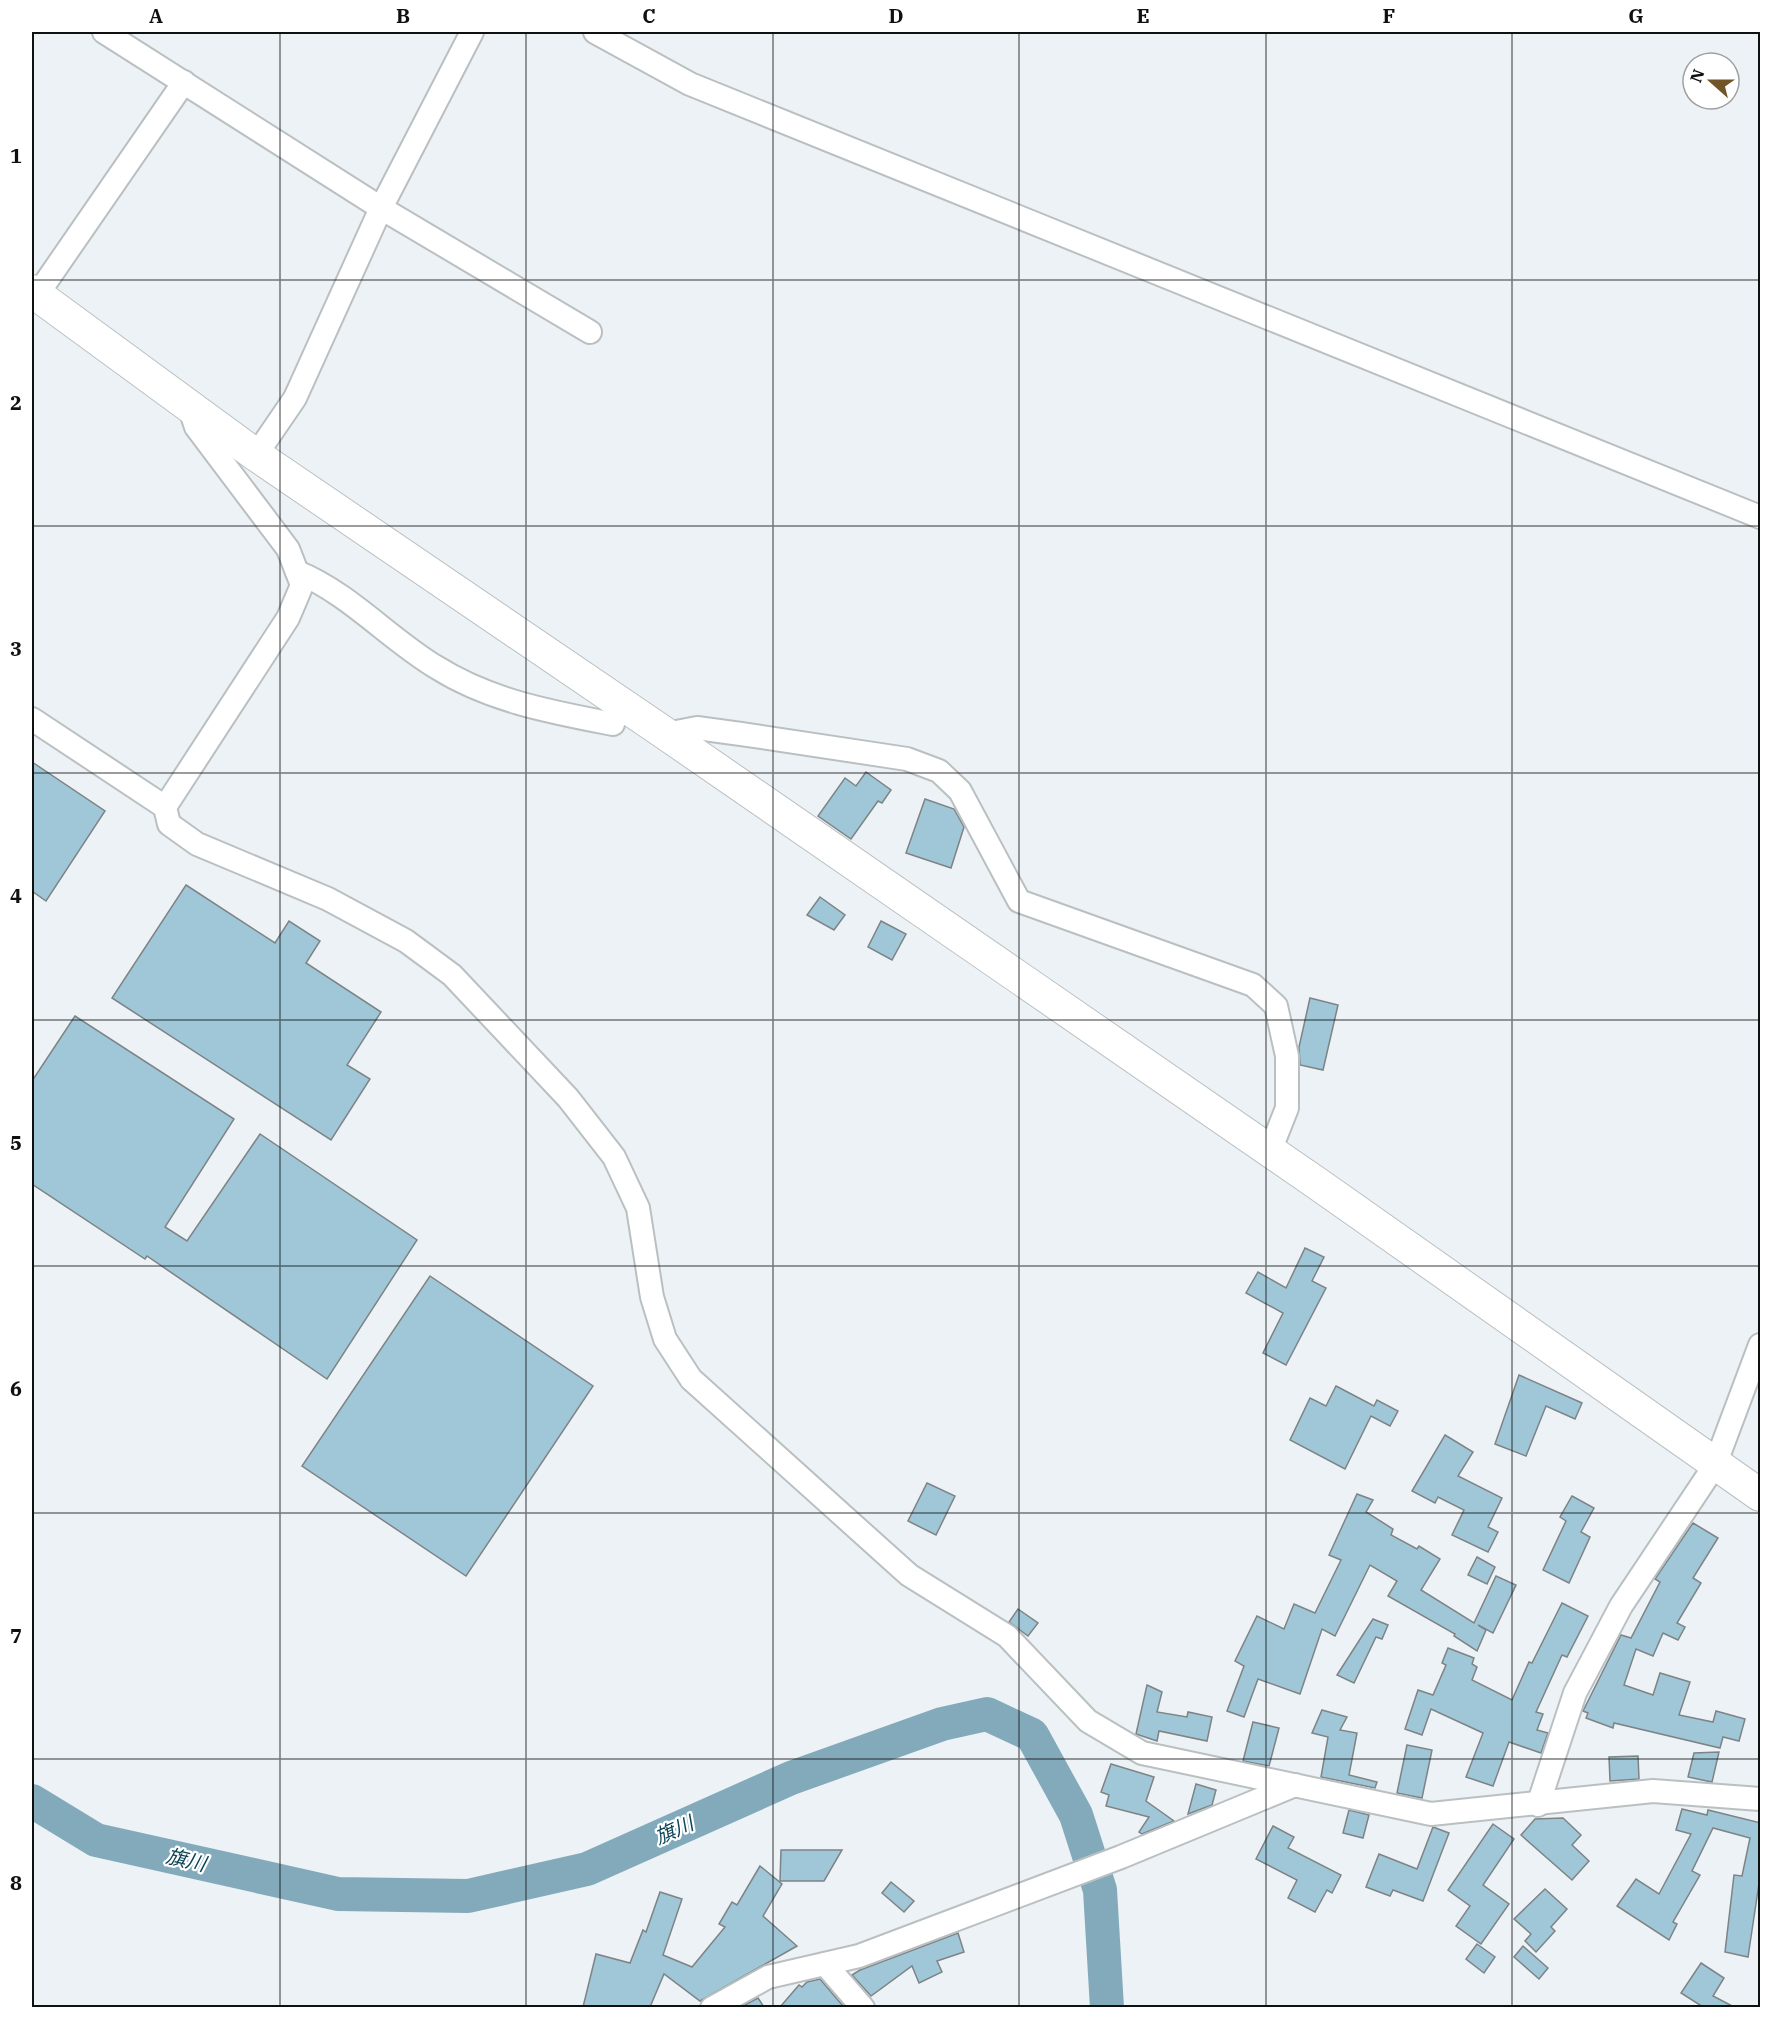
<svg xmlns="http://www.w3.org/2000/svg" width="1792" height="2039" viewBox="0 0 1792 2039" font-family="'IBM Plex Serif','Noto Sans JP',serif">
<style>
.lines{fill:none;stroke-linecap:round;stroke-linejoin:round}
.river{stroke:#83aabb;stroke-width:34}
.building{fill:#9fc7d8;stroke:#7e8385;stroke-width:1.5}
.street-casing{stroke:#bac0c2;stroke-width:26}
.secondary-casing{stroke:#bac0c2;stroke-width:34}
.street{stroke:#fff;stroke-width:22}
.secondary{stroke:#fff;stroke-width:32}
.grid{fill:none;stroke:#0f1111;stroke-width:1.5;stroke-opacity:0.55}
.labels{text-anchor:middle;stroke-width:4.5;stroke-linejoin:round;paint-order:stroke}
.water-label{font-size:20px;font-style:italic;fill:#0d4557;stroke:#fff}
.neatline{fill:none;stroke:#0f1111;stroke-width:2}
.grid-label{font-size:20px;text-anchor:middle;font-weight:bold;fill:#0f1111}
</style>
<rect width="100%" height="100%" fill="#ecf2f5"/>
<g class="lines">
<path class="river" d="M32,1801L96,1840L338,1894L468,1896L587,1869L791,1778L942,1724L987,1714L1032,1735L1076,1815L1100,1890L1107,2008"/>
</g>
<g class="building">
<path d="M32,762L105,811L46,901L32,891Z"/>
<path d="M866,772L891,790L882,803L878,801L851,839L818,816L845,778L856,786Z"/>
<path d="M925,799L954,809L964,827L951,868L906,853Z"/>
<path d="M186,885L275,943L289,921L320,941L306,963L381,1012L347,1065L370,1079L331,1140L112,998Z"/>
<path d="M820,897L845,915L834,930L807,915Z"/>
<path d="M881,921L906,934L892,960L868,947Z"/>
<path d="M1310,998L1338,1005L1323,1070L1300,1065L1299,1047Z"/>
<path d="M75,1016L234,1119L165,1227L187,1241L260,1134L417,1240L327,1379L147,1256L145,1259L32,1184V1081Z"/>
<path d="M1305,1248L1324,1257L1312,1281L1326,1288L1286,1365L1263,1353L1283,1313L1246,1293L1258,1272L1286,1288Z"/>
<path d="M430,1276L593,1386L466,1576L302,1466Z"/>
<path d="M1519,1375L1582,1403L1575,1419L1546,1406L1526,1456L1495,1444Z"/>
<path d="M1336,1386L1374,1406L1377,1400L1398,1411L1390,1426L1371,1416L1345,1469L1290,1440L1310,1398L1326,1406Z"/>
<path d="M1445,1435L1473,1452L1458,1476L1502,1498L1488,1527L1498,1532L1488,1552L1452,1535L1464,1510L1438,1497L1435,1503L1412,1491Z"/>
<path d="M927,1483L955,1496L936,1535L908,1521Z"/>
<path d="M1357,1494L1373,1500L1366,1512L1393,1529L1391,1535L1417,1549L1419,1546L1440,1559L1421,1590L1474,1623L1496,1576L1516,1585L1493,1633L1478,1625L1486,1630L1477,1651L1454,1636L1455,1634L1388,1596L1397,1581L1370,1565L1335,1636L1322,1629L1300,1694L1258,1679L1244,1717L1227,1711L1244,1666L1235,1661L1257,1616L1284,1629L1294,1604L1315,1613L1341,1560L1329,1555Z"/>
<path d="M1572,1496L1594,1508L1581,1532L1590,1537L1569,1583L1543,1570L1566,1521L1560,1517Z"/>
<path d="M1693,1523L1718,1538L1693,1578L1701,1583L1677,1623L1685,1627L1678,1640L1663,1633L1653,1656L1636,1649L1624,1685L1653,1695L1660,1673L1690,1682L1679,1715L1713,1722L1716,1711L1745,1719L1739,1741L1723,1737L1720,1748L1614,1723L1613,1728L1586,1718L1588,1713L1583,1711L1621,1635L1631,1638L1660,1582L1655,1579Z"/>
<path d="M1477,1557L1495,1567L1487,1584L1468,1575Z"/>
<path d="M1562,1603L1588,1616L1567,1657L1562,1655L1536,1712L1543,1714L1537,1730L1548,1733L1541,1753L1509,1742L1493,1786L1466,1777L1483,1733L1431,1709L1422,1735L1405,1729L1418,1690L1433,1695L1446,1665L1442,1663L1448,1648L1474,1658L1472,1664L1477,1667L1472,1680L1512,1700L1529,1662L1532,1663Z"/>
<path d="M1018,1609L1038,1623L1028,1636L1009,1622Z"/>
<path d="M1373,1619L1388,1625L1382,1639L1376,1637L1354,1683L1337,1675Z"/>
<path d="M1147,1685L1162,1692L1157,1712L1187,1717L1188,1712L1212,1717L1207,1741L1159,1731L1157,1741L1136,1734Z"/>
<path d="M1322,1710L1347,1717L1340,1730L1357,1733L1349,1775L1377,1782L1375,1788L1321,1777L1328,1737L1312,1733Z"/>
<path d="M1253,1722L1279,1728L1269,1766L1243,1761Z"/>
<path d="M1407,1745L1432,1750L1422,1798L1397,1793Z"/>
<path d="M1719,1752L1712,1782L1688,1777L1694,1753Z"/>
<path d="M1638,1756L1639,1779L1610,1781L1609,1757Z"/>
<path d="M1111,1764L1154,1777L1146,1801L1174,1821L1142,1834L1139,1832L1149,1817L1106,1806L1109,1795L1101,1792Z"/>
<path d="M1196,1784L1216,1790L1212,1805L1188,1814Z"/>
<path d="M1682,1809L1707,1815L1708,1810L1761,1823V1870L1748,1957L1725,1952L1734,1875L1742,1876L1750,1838L1713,1828L1692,1871L1700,1875L1673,1922L1677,1924L1669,1940L1617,1906L1636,1879L1659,1894L1691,1834L1676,1830Z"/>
<path d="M1349,1810L1369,1815L1363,1838L1343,1833Z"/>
<path d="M1563,1818L1581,1835L1572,1845L1589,1861L1572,1880L1521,1835L1535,1819Z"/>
<path d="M1493,1824L1514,1839L1483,1885L1509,1904L1481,1944L1456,1926L1470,1906L1448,1890Z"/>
<path d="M1273,1826L1294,1837L1288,1848L1341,1875L1332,1893L1327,1890L1315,1912L1288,1898L1297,1880L1256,1859Z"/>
<path d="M1433,1827L1449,1833L1423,1901L1393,1890L1390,1896L1366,1887L1379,1854L1417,1869Z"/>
<path d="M781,1850H842L824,1881H780Z"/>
<path d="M760,1866L782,1884L763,1916L797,1946L700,2001L664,1974L650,2007H583L596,1954L630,1963L643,1930L646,1932L660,1892L682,1899L663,1955L692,1967L725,1927L719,1924L732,1902L737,1905Z"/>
<path d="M891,1882L914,1901L904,1912L882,1893Z"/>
<path d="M1545,1889L1567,1909L1551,1927L1555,1931L1536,1952L1525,1941L1531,1934L1514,1919Z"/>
<path d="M958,1933L964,1952L937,1961L942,1972L919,1983L912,1966L871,1996L852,1975L860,1970Z"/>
<path d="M1477,1944L1495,1957L1484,1973L1466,1959Z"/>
<path d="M1523,1946L1548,1968L1539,1979L1514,1957Z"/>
<path d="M1701,1963L1724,1978L1713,1996L1734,2007H1703L1681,1993Z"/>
<path d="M820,1979L843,2006L780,2007L799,1985L802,1987L807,1982Z"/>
<path d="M758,1998L764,2007H741Z"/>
</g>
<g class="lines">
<defs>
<g id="street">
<path d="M104,32L381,208L590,332"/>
<path d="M595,32L690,84L1760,517"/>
<path d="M37,295L184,82"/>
<path d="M190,409L196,427L288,549L302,585L288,618L165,807L169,824L197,844L328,899L406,941L452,975L568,1098L614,1157L638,1208L652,1297L665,1339L691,1379L909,1575L1007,1636L1088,1721L1142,1753L1431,1814L1653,1791L1760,1799"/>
<path d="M256,455L295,398L381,208L472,32"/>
<path d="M297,572C349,593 388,638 436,667C490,701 551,712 613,724"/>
<path d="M32,719L165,807"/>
<path d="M666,734L697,728L741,734L907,759L939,771L960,791L1019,901L1253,985L1276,1006L1287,1056V1108L1270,1151"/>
<path d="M1538,1805L1575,1693L1621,1606L1715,1465L1760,1345"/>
<path d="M825,1964L863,2008"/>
<path d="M712,2008L768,1977L859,1956L1121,1857L1295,1785"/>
</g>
<path id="secondary" d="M32,291L256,455L666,734L1318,1184L1760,1495"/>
</defs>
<use href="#street" class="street-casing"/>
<use href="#secondary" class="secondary-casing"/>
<use href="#street" class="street"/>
<use href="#secondary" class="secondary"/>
</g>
<path class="grid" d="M280,32V2008M526,32V2008M773,32V2008M1019,32V2008M1266,32V2008M1512,32V2008M32,280H1760M32,526H1760M32,773H1760M32,1020H1760M32,1266H1760M32,1513H1760M32,1759H1760"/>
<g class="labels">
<g class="water-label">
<text transform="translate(674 1830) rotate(-24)" y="7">旗川</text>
<text transform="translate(186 1860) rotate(13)" y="7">旗川</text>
</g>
</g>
<rect width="1792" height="2039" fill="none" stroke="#ffffff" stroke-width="66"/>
<g transform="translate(1711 81) rotate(291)"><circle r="28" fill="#ffffff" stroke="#9fa0a0" stroke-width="1.5"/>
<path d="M0-4.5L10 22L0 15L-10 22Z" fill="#715428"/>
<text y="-9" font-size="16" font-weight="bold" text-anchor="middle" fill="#0f1111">N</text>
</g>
<rect x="33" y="33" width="1726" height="1973" class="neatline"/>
<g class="grid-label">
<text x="156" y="23">A</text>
<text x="403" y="23">B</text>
<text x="649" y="23">C</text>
<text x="896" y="23">D</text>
<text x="1143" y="23">E</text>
<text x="1389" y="23">F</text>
<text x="1636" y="23">G</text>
<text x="16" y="163">1</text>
<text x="16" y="410">2</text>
<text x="16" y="656">3</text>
<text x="16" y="903">4</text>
<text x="16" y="1150">5</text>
<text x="16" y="1396">6</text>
<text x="16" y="1643">7</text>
<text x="16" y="1890">8</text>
</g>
</svg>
